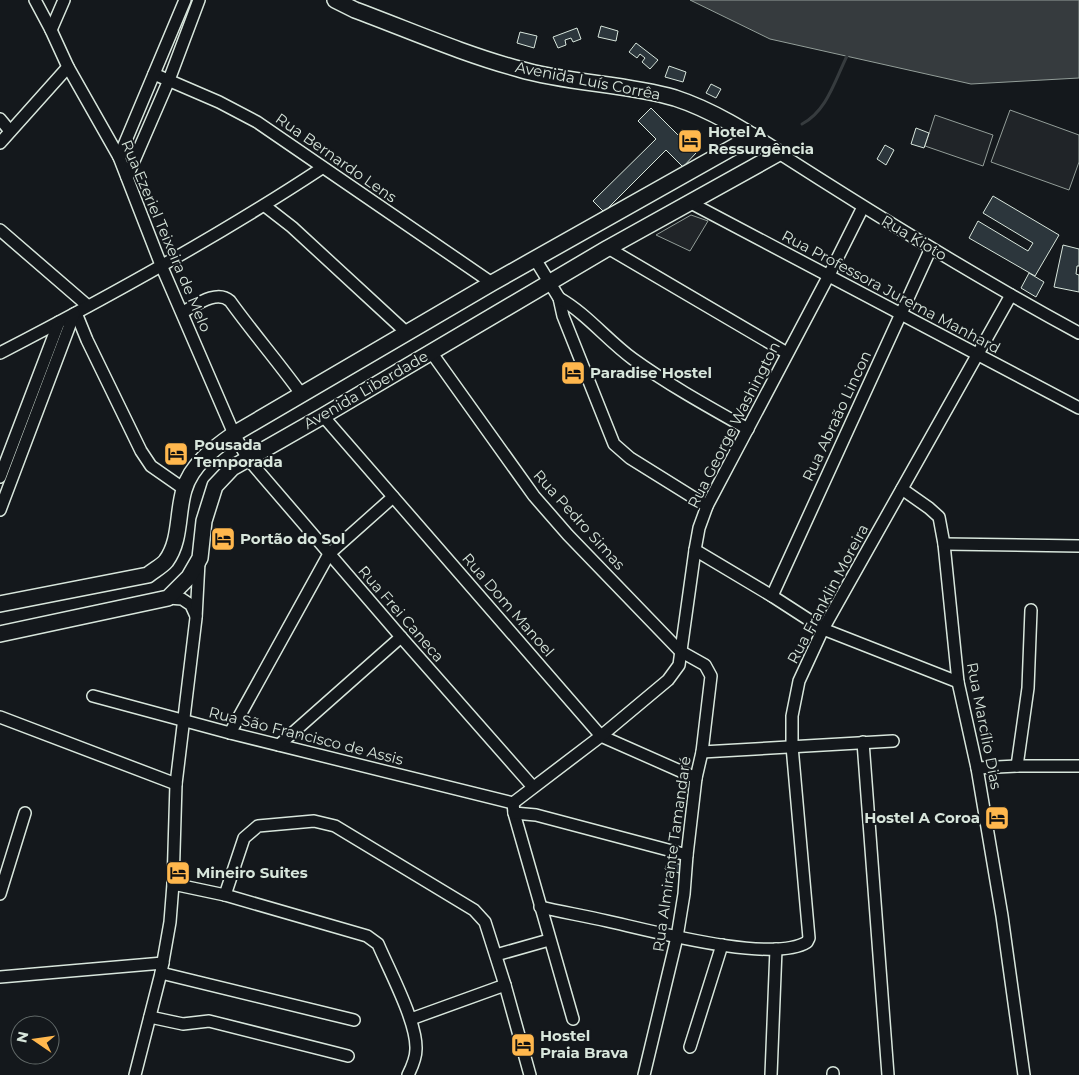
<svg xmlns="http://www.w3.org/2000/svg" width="1079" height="1075" viewBox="0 0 1079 1075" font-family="Montserrat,sans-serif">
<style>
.green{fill:#202428;stroke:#939e99}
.water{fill:#363b3e;stroke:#939e99}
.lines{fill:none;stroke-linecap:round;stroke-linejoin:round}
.stream{stroke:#363b3e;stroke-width:3}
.building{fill:#2c363c;stroke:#d8e6dc}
.minor-casing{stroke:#d8e6dc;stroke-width:14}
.major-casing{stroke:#d8e6dc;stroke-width:18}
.minor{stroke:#14181c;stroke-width:11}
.major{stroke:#14181c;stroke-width:15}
.labels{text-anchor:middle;stroke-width:4;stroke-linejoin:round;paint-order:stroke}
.street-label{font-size:15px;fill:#d8e6dc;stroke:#14181c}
.poi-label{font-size:15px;font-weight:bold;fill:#d8e6dc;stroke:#14181c;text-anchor:start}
</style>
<rect width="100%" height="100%" fill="#14181c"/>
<g class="green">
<path d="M1010,110L1079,135V162L1069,190L991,162Z"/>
<path d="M935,115L993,135L983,166L925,146Z"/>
<path d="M691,215L708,221L690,251L656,235Z"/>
</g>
<path class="water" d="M690,0H1079V78L971,84L770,39Z"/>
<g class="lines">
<path class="stream" d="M802,124C827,111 835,80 847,56"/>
</g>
<g class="building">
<path d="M601,26L618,31L616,41L598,37Z"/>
<path d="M577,28L581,39L573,42L571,38L565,40L566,45L558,48L553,37Z"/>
<path d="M520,32L537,36L534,48L517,43Z"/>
<path d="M636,43L658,60L650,69L642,62L645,58L640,54L637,58L629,52Z"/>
<path d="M669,66L686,72L683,82L665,77Z"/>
<path d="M711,84L721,89L716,98L706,93Z"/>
<path d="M651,108L696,153L683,167L666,150L604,212L593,201L656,139L638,121Z"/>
<path d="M916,128L929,133L924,148L911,144Z"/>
<path d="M885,145L894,150L886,165L877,159Z"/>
<path d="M993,196L1059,235L1035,276L969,238L978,221L1028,251L1033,243L983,213Z"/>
<path d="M1063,245L1079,249V266H1077L1076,274L1079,275V292L1054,287Z"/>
<path d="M1029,273L1044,282L1036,297L1021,288Z"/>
<path d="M668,861L682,865L679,873L665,869Z"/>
</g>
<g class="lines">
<defs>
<g id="minor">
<path d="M35,0L51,30L68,67L119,157L161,265L234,434L248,459L401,637L533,787"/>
<path d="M51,30L64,0"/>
<path d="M154,74L219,102L257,122L492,283"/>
<path d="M0,119L10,131"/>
<path d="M0,143L68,67"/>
<path d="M779,153C877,216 976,277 1079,333"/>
<path d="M119,157L185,0"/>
<path d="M127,177L169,80L199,0"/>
<path d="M689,202L1079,408"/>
<path d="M265,206L292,227L407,333"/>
<path d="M0,230L88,306"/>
<path d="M608,248L787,353"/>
<path d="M535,259L559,298L563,316L614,444L630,458L707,506"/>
<path d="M559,298C587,314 607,340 633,359C669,385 709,407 748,429"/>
<path d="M183,312C196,305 217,289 230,301C253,333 279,363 302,395"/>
<path d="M76,313L87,340L141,451L151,466L184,489"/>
<path d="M431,352L534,496L568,535L680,651L705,665L711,676L702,752L696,778L687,855L684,894L677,937L644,1075"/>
<path d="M0,353C110,296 219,236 322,168"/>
<path d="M323,416L601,736L696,778"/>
<path d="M0,477L59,322"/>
<path d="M902,489L929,508L939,517L944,544L958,682L977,768L1002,916L1024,1075"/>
<path d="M0,510L74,314"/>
<path d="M944,544L1079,546"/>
<path d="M695,550L772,596L823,629L958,682"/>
<path d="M772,596L931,248"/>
<path d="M168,598L182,599L191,605L196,616"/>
<path d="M93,696L230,733L513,803"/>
<path d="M0,717L176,784"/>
<path d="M230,733L329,554L393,497"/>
<path d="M863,742L888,1075"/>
<path d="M279,745L401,637"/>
<path d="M702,752L893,741"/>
<path d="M1017,766L1028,688L1031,610"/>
<path d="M977,768L1017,766H1079"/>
<path d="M513,803L601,736L668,680L679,665L695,550L699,528L707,506L828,277L863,207"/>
<path d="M513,803L514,813L573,1019"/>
<path d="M514,813L536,815L687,855"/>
<path d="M173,884L225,895L367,936L378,944C389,970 417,1022 416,1049C416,1058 412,1067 408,1075"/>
<path d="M0,894L25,813"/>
<path d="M225,895L244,838L258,826L314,821L335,826L474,910L485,922L505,985L530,1075"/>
<path d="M540,907C562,912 585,916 607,921C648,930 772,964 807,942L809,938L792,746V716L799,681L823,629L1011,295"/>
<path d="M496,955L549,940"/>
<path d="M161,973L354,1020"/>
<path d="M0,977L163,963"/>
<path d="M150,1017L183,1024L209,1021L348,1056"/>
<path d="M411,1019L505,985"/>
<path d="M690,1047L722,945"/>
<path d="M833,1073V1075"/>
<path d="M135,1075L161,973L170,922L173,884L176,784L196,618L199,562"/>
<path d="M771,1075L776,949"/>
</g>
<g id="major">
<path d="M0,604L148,575C154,570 162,566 166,561C181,541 177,513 184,490C191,465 214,448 234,434L492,283L753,136"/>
<path d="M0,634L168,598L189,577L200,558L204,521L215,486L232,468L323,416L608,248L779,153C747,132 712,110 675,98C624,83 570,84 519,69C463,54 409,30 355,10L335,0"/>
</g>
</defs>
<use href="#minor" class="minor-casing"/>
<use href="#major" class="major-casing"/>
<use href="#minor" class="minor"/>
<use href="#major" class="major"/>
</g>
<defs>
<symbol id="hotel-square" viewBox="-11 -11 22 22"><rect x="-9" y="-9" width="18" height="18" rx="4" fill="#ffb74d" stroke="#14181c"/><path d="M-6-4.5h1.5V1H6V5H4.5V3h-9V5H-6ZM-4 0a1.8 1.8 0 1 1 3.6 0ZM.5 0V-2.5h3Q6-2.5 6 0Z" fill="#111"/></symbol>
</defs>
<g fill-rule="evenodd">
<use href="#hotel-square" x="676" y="127" width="28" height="28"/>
<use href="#hotel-square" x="559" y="359" width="28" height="28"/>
<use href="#hotel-square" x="162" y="440" width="28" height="28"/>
<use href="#hotel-square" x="209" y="525" width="28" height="28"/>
<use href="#hotel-square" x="983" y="804" width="28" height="28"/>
<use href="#hotel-square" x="164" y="859" width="28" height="28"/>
<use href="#hotel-square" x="509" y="1031" width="28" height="28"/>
</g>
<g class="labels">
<g class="street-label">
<text transform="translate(588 81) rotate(11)" y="5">Avenida Luís Corrêa</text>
<text transform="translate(336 158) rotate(35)" y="5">Rua Bernardo Lens</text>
<text transform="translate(166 236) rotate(67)" y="5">Rua Ezeriel Teixeira de Melo</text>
<text transform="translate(914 238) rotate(31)" y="5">Rua Kioto</text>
<text transform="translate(891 292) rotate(28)" y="5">Rua Professora Jurema Manhard</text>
<text transform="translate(366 390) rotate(-30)" y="5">Avenida Liberdade</text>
<text transform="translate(837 416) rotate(-65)" y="5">Rua Abraão Lincon</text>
<text transform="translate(734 425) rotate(-63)" y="5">Rua George Washington</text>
<text transform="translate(579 520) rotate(48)" y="5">Rua Pedro Simas</text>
<text transform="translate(828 594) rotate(-62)" y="5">Rua Franklin Moreira</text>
<text transform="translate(508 605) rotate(49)" y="5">Rua Dom Manoel</text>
<text transform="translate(401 614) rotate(49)" y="5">Rua Frei Caneca</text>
<text transform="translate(984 726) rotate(79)" y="5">Rua Marcílio Dias</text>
<text transform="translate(306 736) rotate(14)" y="5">Rua São Francisco de Assis</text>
<text transform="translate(672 854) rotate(-82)" y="5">Rua Almirante Tamandaré</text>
</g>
<g class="poi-label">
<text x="708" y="137">Hotel A<tspan x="708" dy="17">Ressurgência</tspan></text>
<text x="590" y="378">Paradise Hostel</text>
<text x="194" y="450">Pousada<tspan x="194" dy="17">Temporada</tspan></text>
<text x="240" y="544">Portão do Sol</text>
<text x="980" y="823" text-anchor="end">Hostel A Coroa</text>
<text x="196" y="878">Mineiro Suites</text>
<text x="540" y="1041">Hostel<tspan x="540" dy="17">Praia Brava</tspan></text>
</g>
</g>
<g transform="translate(35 1040) rotate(283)"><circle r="24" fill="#14181c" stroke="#626a69"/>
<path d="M0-4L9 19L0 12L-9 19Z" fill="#ffb74d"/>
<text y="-8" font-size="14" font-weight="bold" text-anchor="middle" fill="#d8e6dc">N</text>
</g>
</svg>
